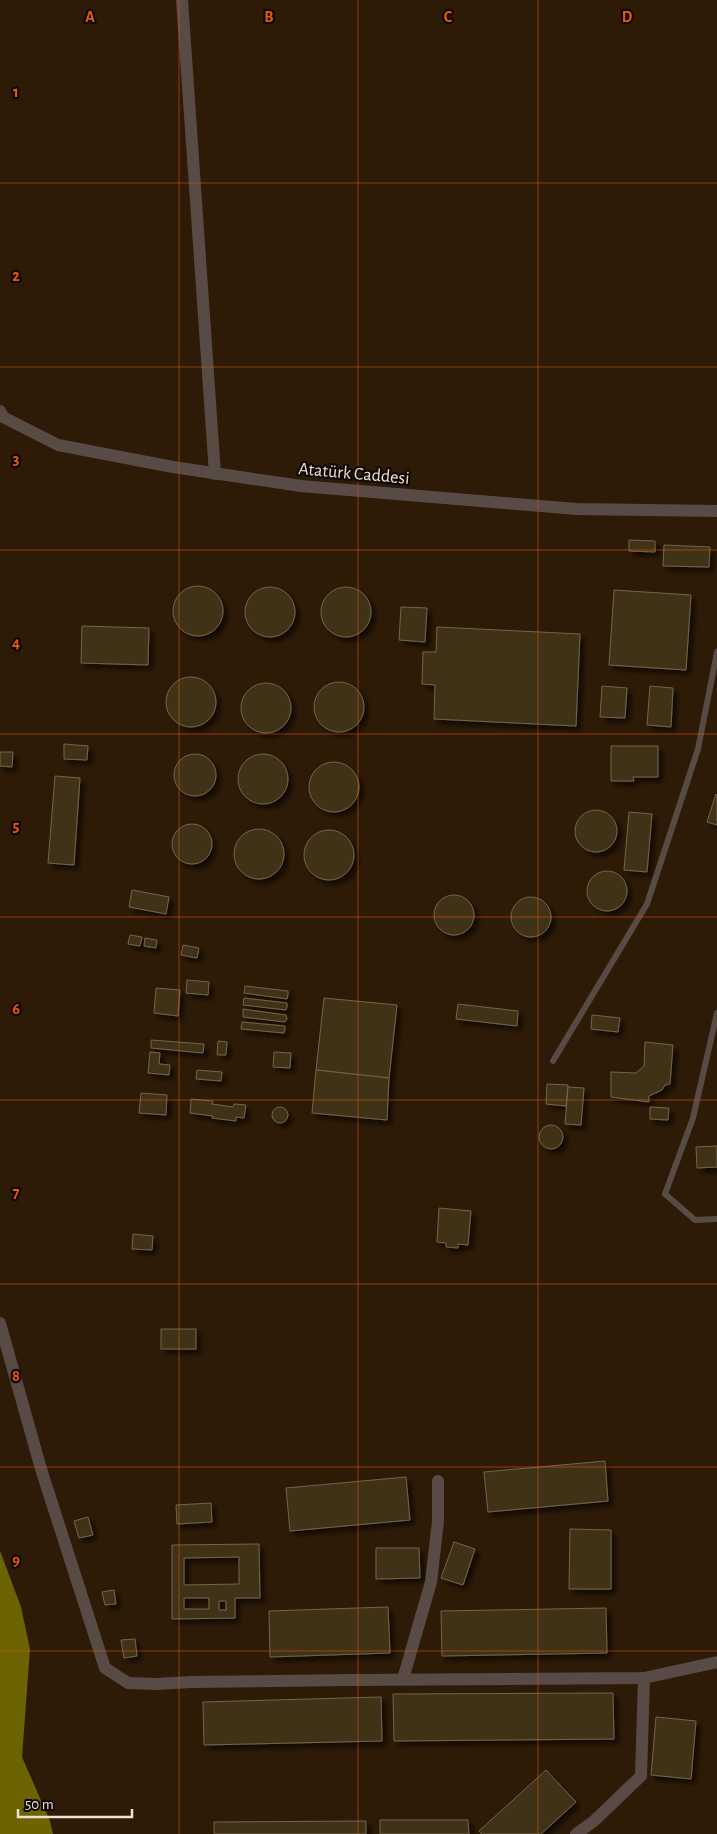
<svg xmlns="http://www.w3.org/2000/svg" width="717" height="1834" viewBox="0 0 717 1834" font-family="'Alegreya Sans',sans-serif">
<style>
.water{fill:#6c6303}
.building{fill:#3f3218;stroke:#73654a;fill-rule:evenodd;filter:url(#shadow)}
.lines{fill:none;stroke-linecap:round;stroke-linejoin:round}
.lane{stroke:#584a45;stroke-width:6}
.street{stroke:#584a45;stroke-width:12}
.grid{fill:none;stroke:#e8590c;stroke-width:1;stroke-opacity:0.55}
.labels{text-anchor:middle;stroke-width:4.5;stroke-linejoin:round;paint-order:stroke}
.street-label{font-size:18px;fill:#eee0d5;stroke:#100802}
.grid-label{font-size:16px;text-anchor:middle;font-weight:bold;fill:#e8590c;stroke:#100802;stroke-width:4.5;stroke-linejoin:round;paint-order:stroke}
</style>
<defs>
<filter id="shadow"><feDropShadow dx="4.5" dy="4.5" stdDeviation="2.5" flood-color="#0009"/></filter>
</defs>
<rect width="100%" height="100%" fill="#2e1b07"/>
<path class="water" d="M0,1551L21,1607L30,1649L22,1757L50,1821L53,1834H0Z"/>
<g class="building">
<path d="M629,540L655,541V552L629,551Z"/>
<path d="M664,545L710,547L709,567L663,566Z"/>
<circle cx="198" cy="611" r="25"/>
<circle cx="270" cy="612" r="25"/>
<circle cx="346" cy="612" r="25"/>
<path d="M614,590L691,595L686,670L609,665Z"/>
<path d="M401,607L427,608L425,642L399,640Z"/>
<path d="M82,626L149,628L148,665L81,663Z"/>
<path d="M437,627L580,634L576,726L434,719L435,685L422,684L423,652H436Z"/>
<circle cx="191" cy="702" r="25"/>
<circle cx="339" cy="707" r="25"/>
<circle cx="266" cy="708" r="25"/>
<path d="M602,686L627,688L625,718L600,717Z"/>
<path d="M650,686L673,688L671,727L647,725Z"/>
<path d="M64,744L88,746L87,760L64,759Z"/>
<path d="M611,746H658V777H633L634,781H611Z"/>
<path d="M0,752H13L12,767L0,766Z"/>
<circle cx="195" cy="775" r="21"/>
<circle cx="263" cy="779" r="25"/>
<circle cx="334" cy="787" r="25"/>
<path d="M55,776L80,778L74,865L48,863Z"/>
<path d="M716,794L717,795V825L707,822Z"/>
<circle cx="596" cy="831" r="21"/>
<path d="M629,812L652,814L647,872L624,870Z"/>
<circle cx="192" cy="844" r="20"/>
<circle cx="259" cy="854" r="25"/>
<circle cx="329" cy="855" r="25"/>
<circle cx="607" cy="891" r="20"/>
<path d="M132,890L169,897L166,914L129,907Z"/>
<circle cx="454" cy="915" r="20"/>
<circle cx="531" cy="917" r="20"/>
<path d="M130,935L142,937L140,946L128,944Z"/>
<path d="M145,938L157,940L156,948L144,946Z"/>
<path d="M183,945L199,948L197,958L181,955Z"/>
<path d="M187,980L209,982L208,995L186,993Z"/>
<path d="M245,986L288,991V995L287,999L244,993Z"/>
<path d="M156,988L180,990L178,1016L154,1013Z"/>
<path d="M244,998L287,1003V1007L286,1010L243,1005Z"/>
<path d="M324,998L397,1005L389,1078L316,1070Z"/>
<path d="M458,1004L518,1011L517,1026L456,1019Z"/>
<path d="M243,1009L286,1015L287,1019L285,1022L243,1017Z"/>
<path d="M592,1015L620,1018L618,1032L591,1029Z"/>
<path d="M242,1022L285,1026V1029L284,1033L241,1029Z"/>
<path d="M151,1040L204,1044L203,1053L151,1048Z"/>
<path d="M218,1041L227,1042L226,1055H217Z"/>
<path d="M645,1042L673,1045L670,1084L665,1085L662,1090L649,1096V1102L611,1097V1072L636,1073L644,1066Z"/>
<path d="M150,1052L160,1053L159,1064L170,1065L169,1075L148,1073Z"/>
<path d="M274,1052L291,1053L290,1068L273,1067Z"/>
<path d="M197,1070L222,1072L221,1081L196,1079Z"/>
<path d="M316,1070L389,1078L387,1120L312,1113Z"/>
<path d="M547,1084L568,1085L566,1106L546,1104Z"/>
<path d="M568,1087L584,1088L581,1125L565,1124Z"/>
<path d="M141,1093L167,1095L166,1115L139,1113Z"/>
<path d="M191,1099L213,1101L212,1104L233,1107L234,1104L246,1105L244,1118L236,1117V1121L212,1118L213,1116L190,1113Z"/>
<circle cx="280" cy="1115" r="8"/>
<path d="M650,1107L669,1108L668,1120L650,1119Z"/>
<circle cx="551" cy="1137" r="12"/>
<path d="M717,1146V1167L697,1168L696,1147Z"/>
<path d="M439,1208L471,1211L468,1245L458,1244V1248L446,1247V1243L437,1242Z"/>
<path d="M133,1234L153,1236L152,1250L132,1249Z"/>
<rect x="161" y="1329" width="35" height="20"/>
<path d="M605,1461L608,1501L488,1512L484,1472Z"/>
<path d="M406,1477L410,1520L290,1531L286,1488Z"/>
<path d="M211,1503L212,1522L177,1524L176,1505Z"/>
<path d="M88,1517L93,1535L79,1538L74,1521Z"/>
<path d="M570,1529L611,1530V1589H569Z"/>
<path d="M454,1542L475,1549L463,1585L441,1578Z"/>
<path d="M259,1544L260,1598H235V1618L172,1619V1545ZM239,1557V1584L184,1585V1558ZM184,1598H209V1609H184ZM219,1601H226V1610H219Z"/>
<path d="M376,1548H419L420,1578L376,1579Z"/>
<path d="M114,1590L116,1604L105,1605L102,1592Z"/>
<path d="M388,1607L390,1653L270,1657L269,1611Z"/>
<path d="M606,1608L607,1653L442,1656L441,1611Z"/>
<path d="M135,1639L137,1656L124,1658L121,1640Z"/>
<path d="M613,1693L614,1739L394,1741L393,1694Z"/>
<path d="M381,1697L382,1741L204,1745L203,1702Z"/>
<path d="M656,1717L696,1721L691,1779L651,1775Z"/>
<path d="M546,1770L576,1802L541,1834H482L479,1831Z"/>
<path d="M380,1820H468L469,1834H380Z"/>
<path d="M366,1821V1834H214V1822Z"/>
</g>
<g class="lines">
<g class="lane">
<path d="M717,1013L693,1118L665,1194L695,1220L717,1219"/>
<path d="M553,1061L647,904L698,749L717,652"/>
</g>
<g class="street">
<path d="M182,0L215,474"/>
<path d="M0,411L3,417L58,445L173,467L301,486L577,509L717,511"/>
<path d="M0,1323L41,1469L105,1668L128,1683L155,1684L191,1682L351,1680L644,1678L717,1662"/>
<path d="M403,1679L431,1582L438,1521V1481"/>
<path d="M576,1834L594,1821L641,1776L644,1678"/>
</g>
</g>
<path class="grid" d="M179,0V1834M358,0V1834M538,0V1834M0,183H717M0,367H717M0,550H717M0,734H717M0,917H717M0,1100H717M0,1284H717M0,1467H717M0,1651H717"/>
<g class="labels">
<g class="street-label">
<text transform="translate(354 473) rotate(5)" y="6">Atatürk Caddesi</text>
</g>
</g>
<g class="grid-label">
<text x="90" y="22">A</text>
<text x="269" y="22">B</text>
<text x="448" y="22">C</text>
<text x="627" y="22">D</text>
<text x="16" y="97">1</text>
<text x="16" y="281">2</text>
<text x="16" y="464">3</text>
<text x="16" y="648">4</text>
<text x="16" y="831">5</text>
<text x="16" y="1014">6</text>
<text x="16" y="1198">7</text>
<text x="16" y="1381">8</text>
<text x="16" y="1565">9</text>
</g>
<path d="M18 1809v8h114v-8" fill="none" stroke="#eee0d5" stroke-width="2.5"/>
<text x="25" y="1809" font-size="15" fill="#eee0d5" stroke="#100802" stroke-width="4" paint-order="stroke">50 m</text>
</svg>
